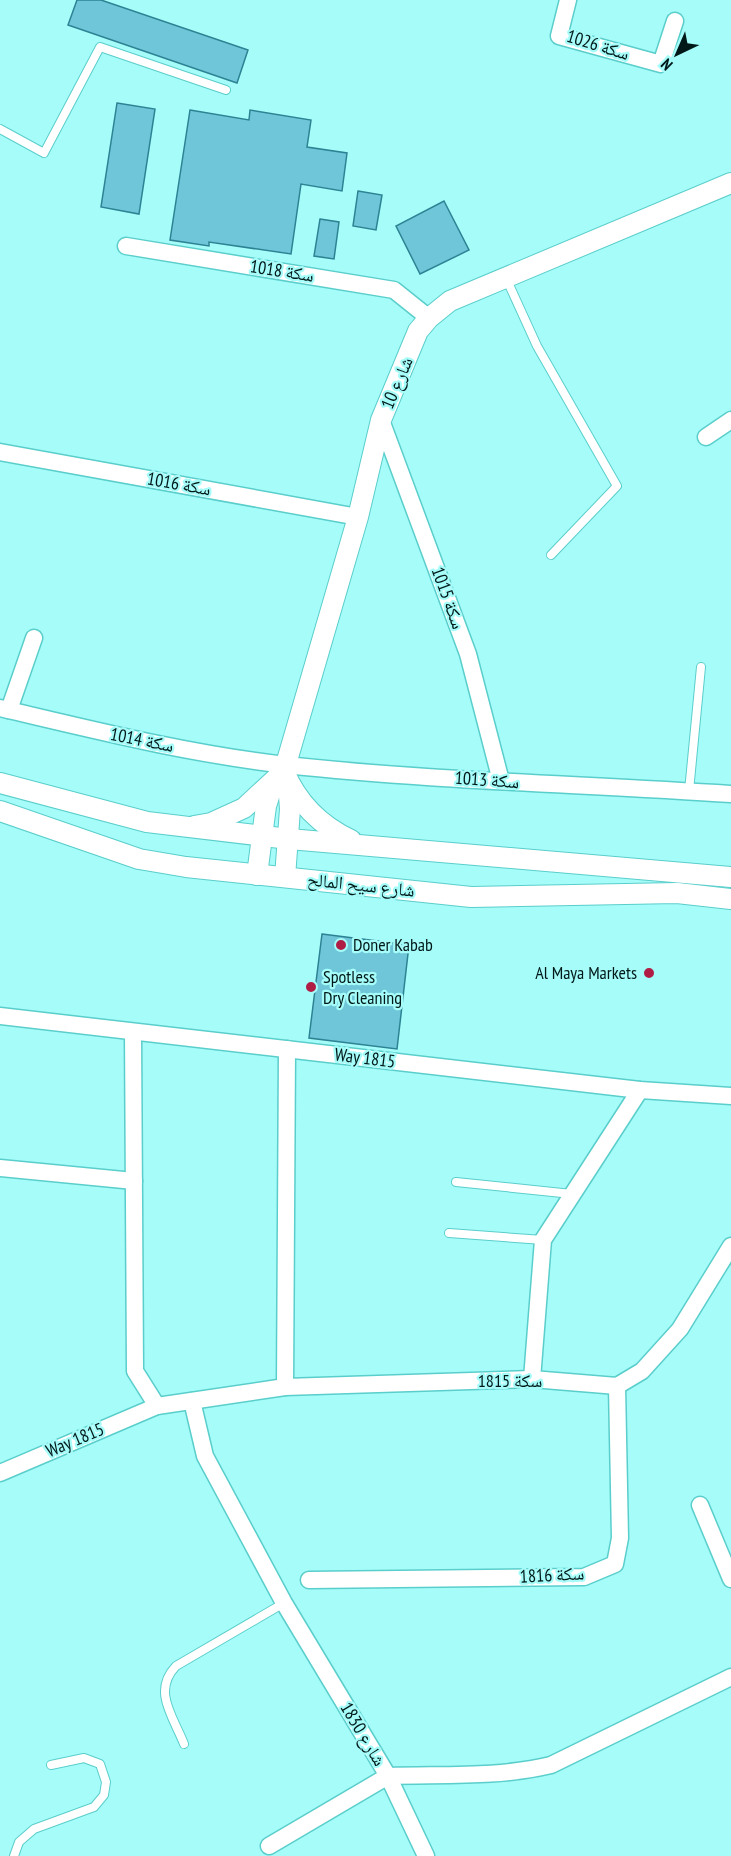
<svg xmlns="http://www.w3.org/2000/svg" width="731" height="1856" viewBox="0 0 731 1856" font-family="'PT Sans Narrow','Noto Naskh Arabic',sans-serif">
<style>
.building{fill:#6ec6d8;stroke:#2d8393;stroke-width:1.5}
.lines{fill:none;stroke-linecap:round;stroke-linejoin:round}
.service-casing{stroke:#5acecb;stroke-width:10}
.minor-casing{stroke:#5acecb;stroke-width:19}
.tertiary-casing{stroke:#5acecb;stroke-width:22}
.service{stroke:#fff;stroke-width:8}
.minor{stroke:#fff;stroke-width:16}
.tertiary{stroke:#fff;stroke-width:20}
.poi-dot{fill:#b01d44;stroke:#a6fcf9;stroke-width:2}
.labels{text-anchor:middle;stroke-width:4.5;stroke-linejoin:round;paint-order:stroke}
.street-label{font-size:18px;fill:#011818;stroke:#a6fcf9}
.poi-label{font-size:18px;fill:#011818;stroke:#a6fcf9;text-anchor:start}
</style>
<rect width="100%" height="100%" fill="#a6fcf9"/>
<g class="building">
<path d="M77,0H101L248,50L237,83L68,25Z"/>
<path d="M117,103L155,109L139,214L101,207Z"/>
<path d="M190,110L249,120L250,110L311,120L307,147L347,153L342,191L301,184L291,254L209,242V246L170,240Z"/>
<path d="M358,191L382,195L376,230L353,226Z"/>
<path d="M444,201L469,250L420,274L396,226Z"/>
<path d="M320,219L339,222L334,259L314,256Z"/>
<path d="M322,934L409,945L397,1049L309,1038Z"/>
</g>
<g class="lines">
<defs>
<g id="service">
<path d="M0,129L44,153L100,47L226,90"/>
<path d="M506,278L537,346L617,486L551,555"/>
<path d="M689,791L701,667"/>
<path d="M456,1182L572,1194"/>
<path d="M449,1233L543,1240"/>
<path d="M184,1744C173,1716 152,1691 176,1666L284,1603"/>
<path d="M14,1856L19,1842L34,1829L94,1807L104,1795L106,1782L100,1764L84,1758L51,1765"/>
</g>
<g id="minor">
<path d="M568,0L559,36L661,64L675,21"/>
<path d="M126,246L394,290L429,318"/>
<path d="M381,420L468,654L501,781"/>
<path d="M706,437L731,420"/>
<path d="M0,452L358,517"/>
<path d="M0,708C94,730 189,754 286,765C434,781 583,784 731,794"/>
<path d="M9,710L34,638"/>
<path d="M0,1016L640,1090L731,1096"/>
<path d="M133,1032L135,1371L157,1406"/>
<path d="M0,1168L134,1181"/>
<path d="M532,1379L543,1240L640,1090"/>
<path d="M285,1387L287,1049"/>
<path d="M192,1401L205,1456L284,1603L388,1776C443,1774 497,1778 551,1765L731,1677"/>
<path d="M0,1473L157,1406L285,1387L532,1379L617,1386L642,1371L680,1329L731,1246"/>
<path d="M700,1505L731,1579"/>
<path d="M309,1580L584,1577L615,1564L620,1538L617,1386"/>
<path d="M269,1846L388,1776L426,1856"/>
</g>
<g id="tertiary">
<path d="M284,771C297,802 321,826 351,840"/>
<path d="M0,783L147,822L289,839L731,877"/>
<path d="M0,811L139,859L186,867L471,897L677,893L731,899"/>
<path d="M194,826L211,823L244,808L284,771L358,517L381,420L418,331L429,318L450,301L731,183"/>
<path d="M257,875L266,806L273,784"/>
<path d="M285,877L290,809L288,782"/>
</g>
</defs>
<use href="#service" class="service-casing"/>
<use href="#minor" class="minor-casing"/>
<use href="#tertiary" class="tertiary-casing"/>
<use href="#service" class="service"/>
<use href="#minor" class="minor"/>
<use href="#tertiary" class="tertiary"/>
</g>
<g class="poi-dot">
<circle cx="341" cy="945" r="6"/>
<circle cx="649" cy="973" r="6"/>
<circle cx="311" cy="987" r="6"/>
</g>
<g class="labels">
<g class="street-label">
<text transform="translate(598 45) rotate(17)" y="6">سكة 1026</text>
<text transform="translate(282 271) rotate(9)" y="6">سكة 1018</text>
<text transform="translate(397 383) rotate(-67)" y="6">شارع 10</text>
<text transform="translate(179 484) rotate(10)" y="6">سكة 1016</text>
<text transform="translate(448 598) rotate(70)" y="6">سكة 1015</text>
<text transform="translate(142 740) rotate(11)" y="6">سكة 1014</text>
<text transform="translate(487 780) rotate(4)" y="6">سكة 1013</text>
<text transform="translate(361 885) rotate(6)" y="6">شارع سيح المالح</text>
<text transform="translate(365 1058) rotate(7)" y="6">Way 1815</text>
<text x="510" y="1387">سكة 1815</text>
<text transform="translate(75 1440) rotate(-23)" y="6">Way 1815</text>
<text transform="translate(552 1575) rotate(-3)" y="6">سكة 1816</text>
<text transform="translate(363 1734) rotate(59)" y="6">1830 شارع</text>
</g>
<g class="poi-label">
<text x="353" y="951">Doner Kabab</text>
<text x="637" y="979" text-anchor="end">Al Maya Markets</text>
<text x="323" y="983">Spotless<tspan x="323" dy="21">Dry Cleaning</tspan></text>
</g>
</g>
<g transform="translate(677 54) rotate(224)" stroke="#a6fcf9" stroke-width="4.5" paint-order="stroke">
<path d="M0-4.5L10 22L0 15L-10 22Z" fill="#011818"/>
<text y="-9" font-size="16" font-weight="bold" text-anchor="middle" fill="#011818">N</text>
</g>
</svg>
